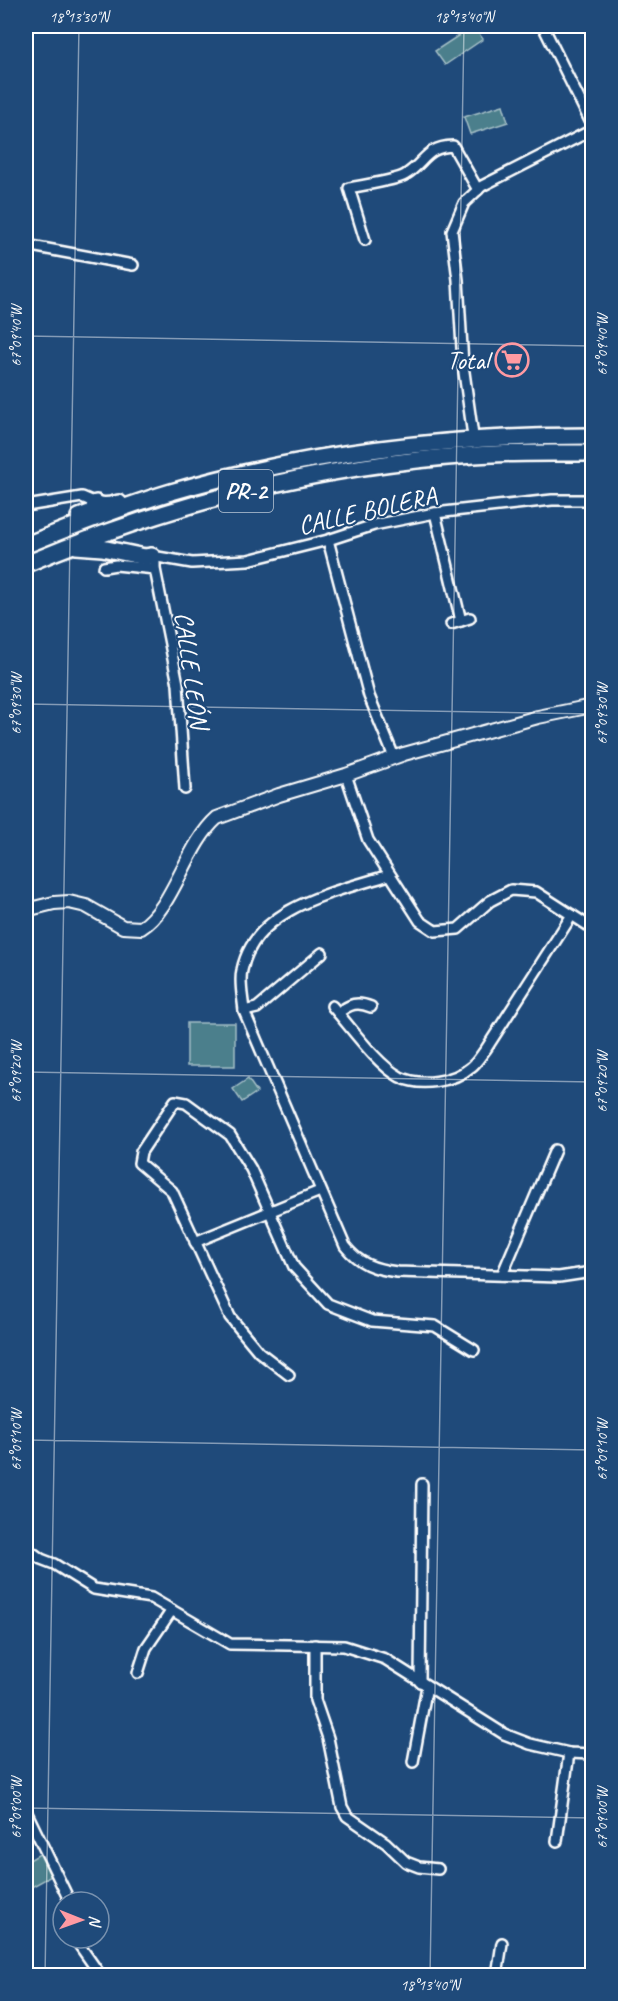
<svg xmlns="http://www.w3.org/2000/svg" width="618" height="2001" viewBox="0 0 618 2001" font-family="Caveat,sans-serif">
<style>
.green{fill:#4b7f8c;stroke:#a5bfc6;stroke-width:1.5}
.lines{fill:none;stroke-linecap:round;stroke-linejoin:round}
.minor-casing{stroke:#fff;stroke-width:14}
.tertiary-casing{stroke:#fff;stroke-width:16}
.trunk-casing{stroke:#fff;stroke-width:20}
.minor{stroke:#1f4a7a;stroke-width:9}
.tertiary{stroke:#1f4a7a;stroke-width:12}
.trunk{stroke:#1f4a7a;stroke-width:15}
.ticks{fill:none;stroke:#fff;stroke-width:1.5;stroke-opacity:0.45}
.labels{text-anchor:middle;stroke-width:4.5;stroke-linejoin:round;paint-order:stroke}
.shield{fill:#1f4a7a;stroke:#bcc9d7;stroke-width:1.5}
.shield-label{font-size:24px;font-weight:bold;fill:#fff}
.poi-label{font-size:26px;fill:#fff;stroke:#1f4a7a;text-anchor:end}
.street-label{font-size:26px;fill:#fff;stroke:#1f4a7a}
.neatline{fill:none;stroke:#fff;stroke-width:2}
.ticks-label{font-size:15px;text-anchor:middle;fill:#fff}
</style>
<rect width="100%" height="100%" fill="#1f4a7a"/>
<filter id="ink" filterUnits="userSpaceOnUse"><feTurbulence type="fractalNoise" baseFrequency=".0167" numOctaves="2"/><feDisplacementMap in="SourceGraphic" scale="12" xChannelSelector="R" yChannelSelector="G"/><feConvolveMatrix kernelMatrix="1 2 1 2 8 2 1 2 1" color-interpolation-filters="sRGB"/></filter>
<g filter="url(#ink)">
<g class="green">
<path d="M473,26L483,39L445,65L435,51Z"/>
<path d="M503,105L508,122L470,134L464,117Z"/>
<rect x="187" y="1023" width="48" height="43"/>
<path d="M248,1079L257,1092L242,1102L233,1089Z"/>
<path d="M43,1852L55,1874L26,1890V1862Z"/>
</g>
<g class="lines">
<defs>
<g id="minor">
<path d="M543,26L592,125"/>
<path d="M365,240L349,188C362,185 395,181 405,175C425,163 425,147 453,146L478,190"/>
<path d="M26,245L133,265"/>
<path d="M474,443L463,365L458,280L452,231L464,203L482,186L592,130"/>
<path d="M26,506L82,497L96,503"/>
<path d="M435,513L461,621"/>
<path d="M328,540L369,696L394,757"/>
<path d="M152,556L192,563L248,560L328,540L374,525L435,513L552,500H592"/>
<path d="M155,557V569L178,684L185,789"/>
<path d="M104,567L116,565L155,569"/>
<path d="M451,624L470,618"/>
<path d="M346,775L368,840L420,921L435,931L458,929L490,901L511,890L536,892L592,928"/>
<path d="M389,875C336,892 255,906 242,970C239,982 243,998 244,1011L345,1246C359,1264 374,1269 397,1272L559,1277L592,1272"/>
<path d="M332,1006C350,1026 376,1064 400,1077C420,1087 454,1082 471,1067C477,1063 481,1055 486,1049L572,915"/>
<path d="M244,1011L257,1008L322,953"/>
<path d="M338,1013C350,1004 357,1001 371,1007"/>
<path d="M195,1242L320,1191"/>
<path d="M502,1275L555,1150"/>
<path d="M289,1375L259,1352L230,1317L172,1191L139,1163L141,1152L175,1101L186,1103L230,1135L251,1169L294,1267L328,1304L372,1321L435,1326L474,1350"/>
<path d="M26,1548L41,1559L54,1564L94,1589L151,1598L230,1644L344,1646L385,1659L504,1734L530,1744L569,1753L592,1754"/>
<path d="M315,1645V1700L328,1738L342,1807L347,1816L386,1843L406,1862L419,1867L438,1869"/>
<path d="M138,1673L146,1648L172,1610"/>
<path d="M420,1682L422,1484"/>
<path d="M413,1762L427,1686"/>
<path d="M26,1811L70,1902"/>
<path d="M557,1841L569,1753"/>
<path d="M78,1938L80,1946L101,1976"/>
<path d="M497,1976L502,1943"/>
</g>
<path id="tertiary" d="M26,910L54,903L69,902L86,906L123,927L141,928C173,909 186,845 217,818L279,795L346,775L404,754L538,717L592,706"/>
<g id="trunk">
<path d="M79,517L92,512L96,503C103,508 111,505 119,503"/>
<path d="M26,545C73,526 121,507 171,492C308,452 449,436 592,436"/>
<path d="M76,546L102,548L145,557L152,556"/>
<path d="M26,564C168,504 320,465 474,455C513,452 553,453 592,453"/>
</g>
</defs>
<use href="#minor" class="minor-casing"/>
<use href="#tertiary" class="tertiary-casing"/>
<use href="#trunk" class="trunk-casing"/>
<use href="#minor" class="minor"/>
<use href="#tertiary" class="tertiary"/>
<use href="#trunk" class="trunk"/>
</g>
</g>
<path class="ticks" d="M26,336L592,346M26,704L592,714M26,1072L592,1082M26,1440L592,1450M26,1808L592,1818M45,1976L79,26M430,1976L464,26"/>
<defs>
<symbol id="supermarket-ring" viewBox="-11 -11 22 22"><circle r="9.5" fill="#1f4a7a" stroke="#ff9aa2" stroke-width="1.5"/><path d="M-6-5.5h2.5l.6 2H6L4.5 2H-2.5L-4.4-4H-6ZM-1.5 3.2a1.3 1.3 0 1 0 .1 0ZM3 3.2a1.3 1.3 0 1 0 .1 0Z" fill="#ff9aa2"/></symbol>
</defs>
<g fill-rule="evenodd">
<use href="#supermarket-ring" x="493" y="341" width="38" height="38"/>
</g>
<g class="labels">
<rect class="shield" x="219" y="470" width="54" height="42" rx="4.5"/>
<g class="shield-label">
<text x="246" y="499">PR-2</text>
</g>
<g class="poi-label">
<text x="489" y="369">Total</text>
</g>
<g class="street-label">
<text transform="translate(367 510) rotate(-13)" y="9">CALLE BOLERA</text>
<text transform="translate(192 670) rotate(82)" y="9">CALLE LEÓN</text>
</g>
</g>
<rect width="618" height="2001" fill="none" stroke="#1f4a7a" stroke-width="66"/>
<g transform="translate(81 1920) rotate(91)"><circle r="28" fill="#1f4a7a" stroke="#7992af" stroke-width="1.5"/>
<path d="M0-4.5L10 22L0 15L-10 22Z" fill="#ff9aa2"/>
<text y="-9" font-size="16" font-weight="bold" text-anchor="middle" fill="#ffffff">N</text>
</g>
<rect x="33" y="33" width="552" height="1935" class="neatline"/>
<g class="ticks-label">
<text x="79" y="22">18°13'30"N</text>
<text x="464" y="22">18°13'40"N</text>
<text transform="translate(16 336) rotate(-90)" y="5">67°09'40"W</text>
<text transform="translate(602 345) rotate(-90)" y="5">67°09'40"W</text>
<text transform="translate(16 704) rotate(-90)" y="5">67°09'30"W</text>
<text transform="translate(602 714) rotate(-90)" y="5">67°09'30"W</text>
<text transform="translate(16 1072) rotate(-90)" y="5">67°09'20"W</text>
<text transform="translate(602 1082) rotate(-90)" y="5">67°09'20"W</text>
<text transform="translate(16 1440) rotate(-90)" y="5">67°09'10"W</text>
<text transform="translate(602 1450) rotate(-90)" y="5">67°09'10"W</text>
<text transform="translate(16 1808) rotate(-90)" y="5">67°09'00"W</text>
<text transform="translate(602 1818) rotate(-90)" y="5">67°09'00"W</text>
<text x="430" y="1990">18°13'40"N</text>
</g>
</svg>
